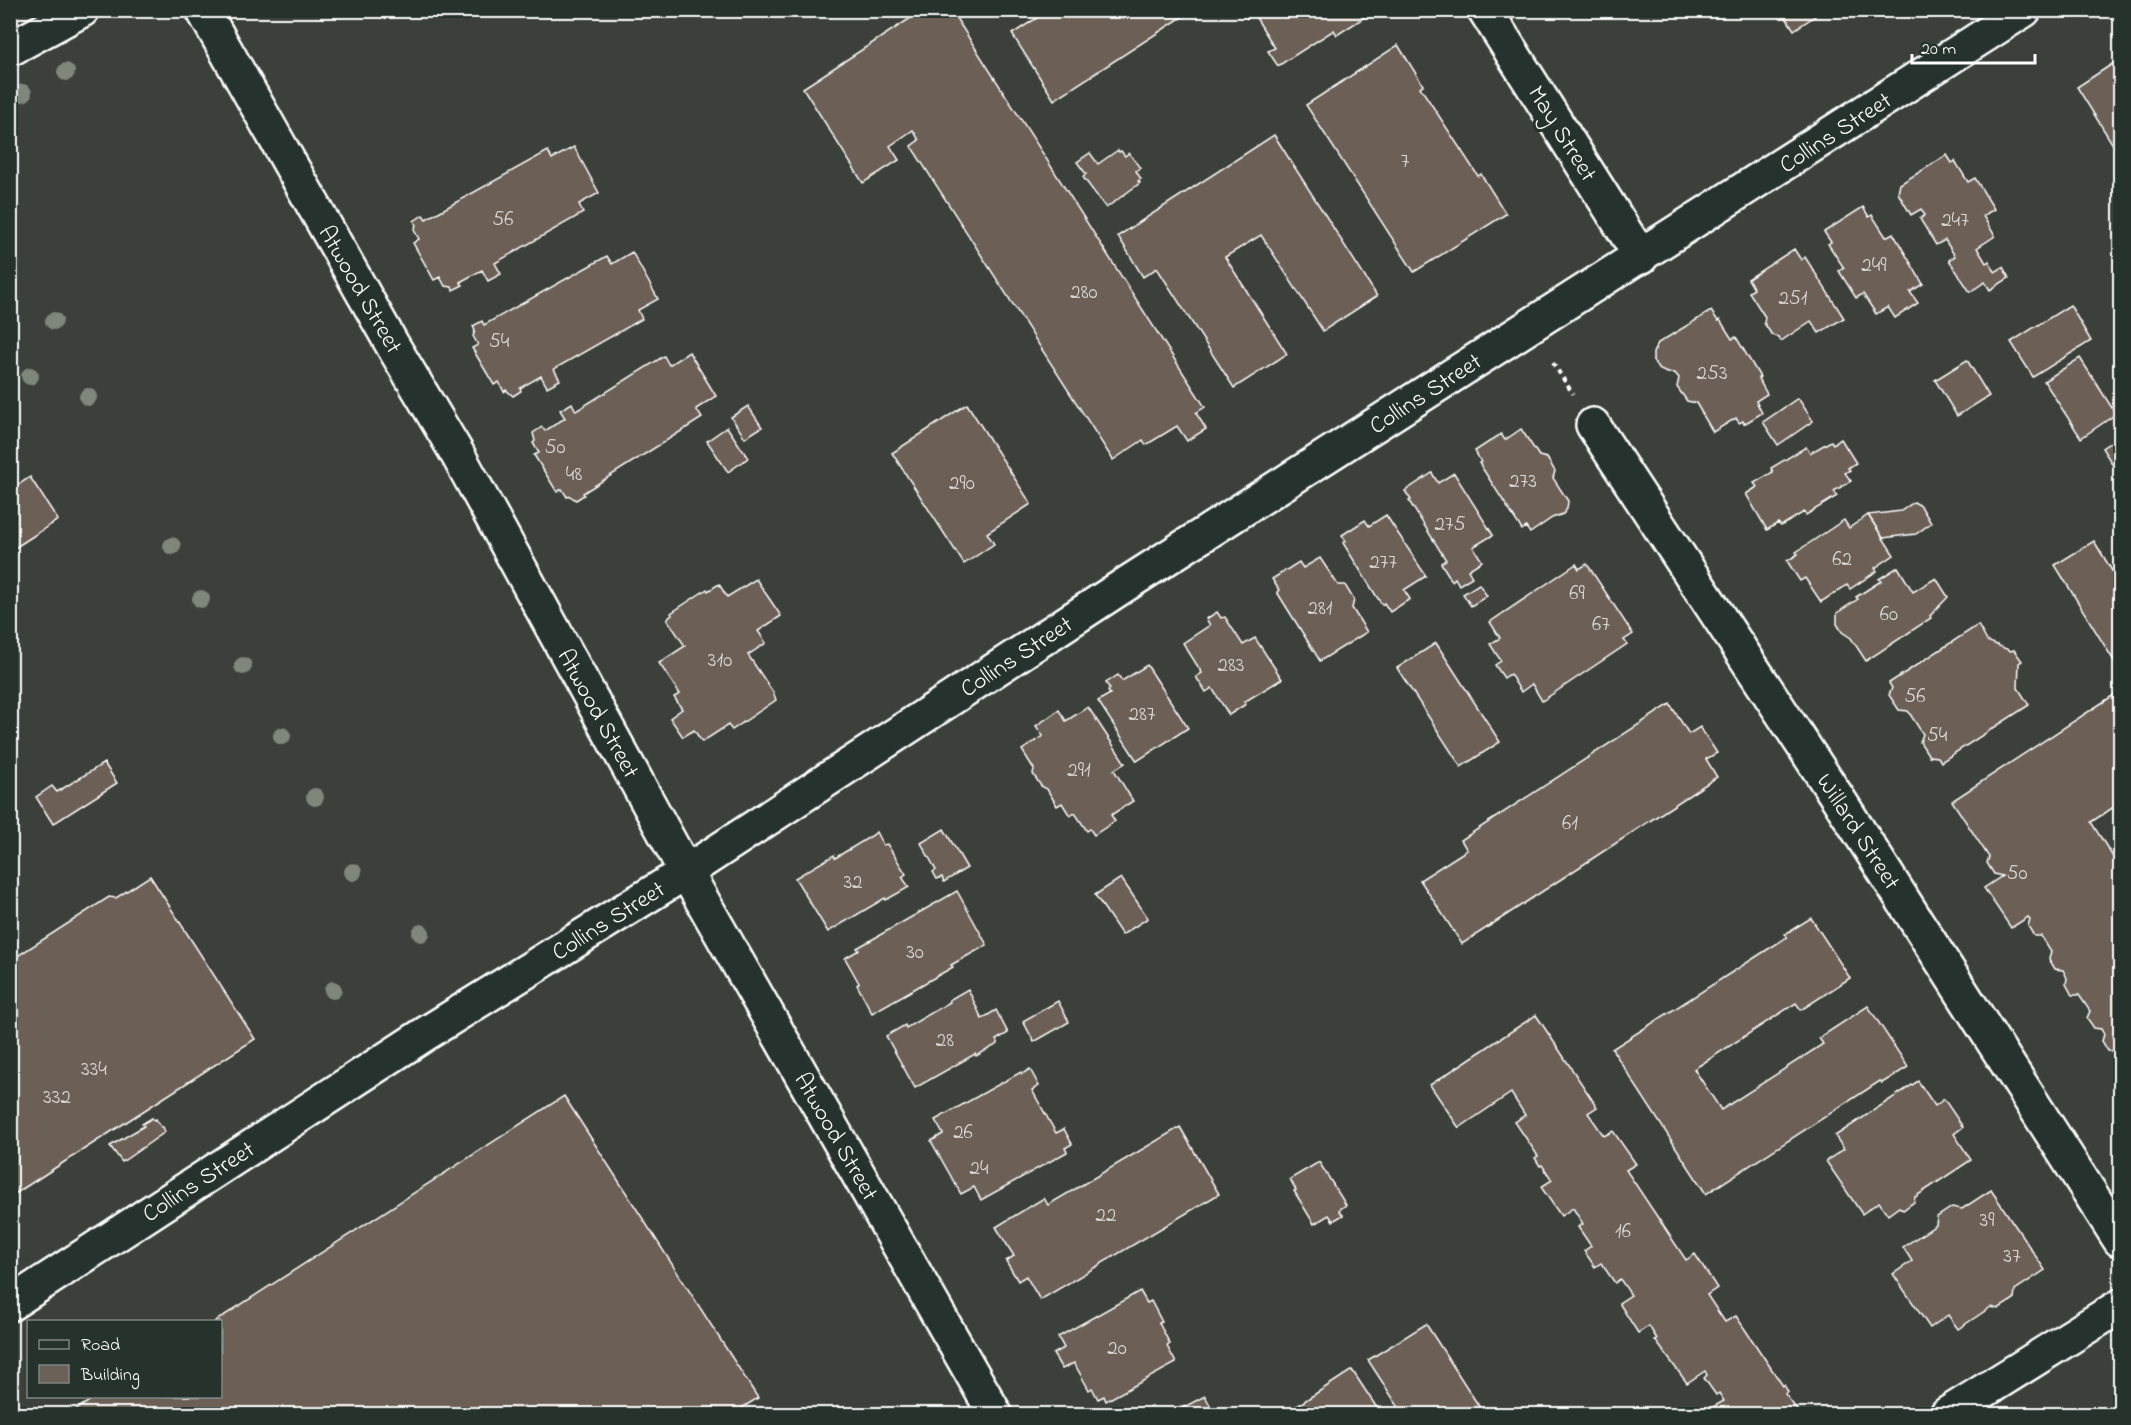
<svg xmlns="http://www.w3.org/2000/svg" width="2131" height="1425" viewBox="0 0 2131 1425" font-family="'Indie Flower',sans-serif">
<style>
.building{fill:#6c6157;stroke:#fff;stroke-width:1.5}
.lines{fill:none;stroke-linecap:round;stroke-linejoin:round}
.street-casing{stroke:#fff;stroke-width:38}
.secondary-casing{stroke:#fff;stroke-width:38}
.path{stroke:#fff;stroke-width:4;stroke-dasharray:4.5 4.5;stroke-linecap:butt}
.street{stroke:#26332d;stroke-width:33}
.secondary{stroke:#26332d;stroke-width:33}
.tree{fill:#7f867c}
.labels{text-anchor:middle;stroke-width:6;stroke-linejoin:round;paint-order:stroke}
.number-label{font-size:21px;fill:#dad8d5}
.street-label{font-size:24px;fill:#fff;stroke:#26332d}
</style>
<rect width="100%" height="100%" fill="#3b413a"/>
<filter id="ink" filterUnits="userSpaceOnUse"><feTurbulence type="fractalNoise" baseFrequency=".0167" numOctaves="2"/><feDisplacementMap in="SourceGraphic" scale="12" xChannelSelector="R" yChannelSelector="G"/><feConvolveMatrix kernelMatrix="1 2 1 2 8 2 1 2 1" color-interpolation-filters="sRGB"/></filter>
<g filter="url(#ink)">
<g class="building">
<path d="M923,10H951L1205,407L1196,413L1206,429L1187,441L1177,426L1146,445L1143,440L1113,460L911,146L919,140L913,130L890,146L899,160L863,183L803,88Z"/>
<path d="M1049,10H1193L1054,100L1012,34Z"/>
<path d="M1242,10H1369L1371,13L1337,35L1334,30L1278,66L1268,51L1275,48L1253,13L1247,18Z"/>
<path d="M1781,10H1824L1794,30Z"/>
<path d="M1398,45L1423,85L1420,87L1478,176L1481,174L1506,214L1414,272L1306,105Z"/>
<path d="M2120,59V156L2077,87Z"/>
<path d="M1274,135L1377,296L1323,331L1261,235L1225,257L1287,354L1234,388L1157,268L1143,277L1118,236Z"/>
<path d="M574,147L599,193L579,204L583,213L495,263L501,274L488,281L482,270L460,282L463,285L453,290L452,287L445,286L440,277L434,280L413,243L419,239L414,230L416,225L414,221L423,215L426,219L548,151L552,159Z"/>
<path d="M1118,150L1119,152L1121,151L1125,156L1129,153L1140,168L1136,171L1141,179L1138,181L1140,183L1106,208L1083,177L1086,174L1077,162L1090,153L1098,164Z"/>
<path d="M1947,155L1952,163L1955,161L1968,182L1975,178L1994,209L1983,216L1995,236L1977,248L1986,263L1989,261L1995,272L2003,267L2009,278L1990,290L1985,282L1970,292L1949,260L1955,256L1945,240L1936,245L1920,219L1925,215L1921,209L1911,215L1898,193L1900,184Z"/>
<path d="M1863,207L1869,217L1872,215L1886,237L1893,233L1923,284L1910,292L1918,303L1895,318L1888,307L1876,314L1863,294L1856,298L1839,271L1844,268L1828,244L1831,242L1824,232Z"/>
<path d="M1794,249L1801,260L1805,257L1844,318L1819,333L1811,321L1781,341L1778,337L1772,335L1764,323L1765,317L1749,292L1754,289L1748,279Z"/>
<path d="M632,252L658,299L638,310L642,319L554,369L560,380L547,387L541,376L520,388L521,391L513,396L506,390L504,392L499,382L494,385L472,348L478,345L473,336L475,331L473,326L482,321L484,325L607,256L612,264Z"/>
<path d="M2070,305L2091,341L2033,377L2011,342Z"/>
<path d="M1711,311L1718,321L1720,320L1732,339L1736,337L1760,377L1758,378L1767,394L1756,401L1762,413L1744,424L1743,421L1739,423L1736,418L1713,432L1696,403L1687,401L1677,387L1679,378L1675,373H1667L1658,369L1653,361V353L1658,343Z"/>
<path d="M689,352L716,396L696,409L702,418L583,493L584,495L576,500L570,496L567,497L562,489L557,492L534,455L539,453L533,443L535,441L533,433L542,427L545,431L565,418L560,410L572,403L576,411L664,356L669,365Z"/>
<path d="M2080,358L2116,414L2081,438L2044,381Z"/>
<path d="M1967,360L1989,396L1957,416L1935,380Z"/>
<path d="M1798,398L1813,421L1778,445L1763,422Z"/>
<path d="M967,404L1031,504L987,533L994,544L964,564L892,453Z"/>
<path d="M748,406L762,427L745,438L731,417Z"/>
<path d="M727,427L748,458L728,472L707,441Z"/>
<path d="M1521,429L1539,456L1547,458L1555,471L1553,478L1568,501L1567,509L1563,514L1552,518L1530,533L1526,527L1522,530L1479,463L1481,462L1475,451L1501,434L1505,440Z"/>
<path d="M2120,436V476L2102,448Z"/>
<path d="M1841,439L1856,463L1848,468L1850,470L1845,473L1851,481L1834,491L1837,496L1806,515L1804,512L1781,526L1778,523L1767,530L1746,494L1757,487L1754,483L1773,472L1771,468L1806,447L1810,453L1831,441L1833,444Z"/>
<path d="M1432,473L1438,483L1454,473L1493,535L1473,547L1482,561L1468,570L1472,577L1459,585L1455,578L1452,581L1441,563L1446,560L1409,501L1411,500L1405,491Z"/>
<path d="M30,477L58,520L10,551V490Z"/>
<path d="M1914,502L1921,506L1931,523L1916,534L1883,538L1868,515L1901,511Z"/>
<path d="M1386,515L1426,576L1404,590L1410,599L1390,612L1384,603L1382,605L1343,543L1346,541L1342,535L1365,520L1369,526Z"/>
<path d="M1868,515L1894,555L1875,568L1877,571L1850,589L1847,585L1821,602L1805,578L1800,581L1787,561L1798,554L1796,552L1844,520L1849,528Z"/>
<path d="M2094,541L2120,584V657L2114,661L2055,565Z"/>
<path d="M1320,558L1338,585H1345L1354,600L1352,608L1367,632L1320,661L1277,592L1279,590L1272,579L1299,562L1303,568Z"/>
<path d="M1576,564L1579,569L1587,564L1633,634L1624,640L1627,644L1542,701L1532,684L1521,692L1510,674L1504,678L1495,665L1501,661L1490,644L1500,638L1490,622Z"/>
<path d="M1898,567L1913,592L1936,578L1948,597L1930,616L1931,618L1866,661L1851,638L1842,632L1837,624V613L1858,599L1856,597L1881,581L1879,579Z"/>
<path d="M756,579L781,616L758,631L766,643L748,655L773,692L776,700L732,730L728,725L702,742L694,730L683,737L670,718L682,709L674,697L680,694L659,663L685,646L667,619L672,615L671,613L707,589L708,591L719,584L727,597Z"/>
<path d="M1479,584L1487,596L1471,606L1463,594Z"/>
<path d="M1217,612L1221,618L1225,617L1243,645L1255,638L1282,679L1244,702L1246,704L1229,715L1212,688L1206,692L1196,677L1202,673L1183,643L1210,625L1206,619Z"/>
<path d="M1978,625L1987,641L2011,651L2014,650L2022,661L2019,663L2018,688L2029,705L1941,762L1938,757L1929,756L1920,742L1923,734L1908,711L1899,710L1889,695L1892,688L1889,683Z"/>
<path d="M1436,643L1500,742L1461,767L1397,668Z"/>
<path d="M1147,665L1188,728L1137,761L1098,701L1110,694L1108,691L1110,689L1106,683L1118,675L1122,681Z"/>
<path d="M2120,691V803L2091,822L2120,868V1059L2116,1051H2108L2102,1041L2104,1034L2101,1029L2094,1028L2087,1018L2090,1011L2079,995H2072L2066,984L2067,978L2063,970L2055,969L2049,959L2051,952L2041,936H2034L2028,926L2030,919L2028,917L2011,928L1984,888L2002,876L1994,874L1987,863L1989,857L1952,801Z"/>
<path d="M1670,704L1689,734L1700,727L1717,753L1706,759L1717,777L1462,944L1420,880L1467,850L1461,840Z"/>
<path d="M1088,707L1125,763L1114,770L1133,801L1111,815L1115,821L1094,835L1090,829L1087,831L1075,813L1070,816L1062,803L1057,806L1047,789L1041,786L1033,774L1034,769L1022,750L1043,736L1036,726L1059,710L1066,721Z"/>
<path d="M104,763L117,783L53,824L36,797L52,786L57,792Z"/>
<path d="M944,829L967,868L944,882L942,877L937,879L933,872L936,870L921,843Z"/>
<path d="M876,832L883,845L887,844L906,874L902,877L909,887L886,900L885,898L828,932L795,878L834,855L835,858L873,835Z"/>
<path d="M150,876L255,1039L10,1197V949L16,957L109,897L116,898Z"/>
<path d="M1121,878L1148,918L1122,935L1095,895Z"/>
<path d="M957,891L987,945L951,965L953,967L872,1013L857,985L859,983L845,958L859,950L857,948Z"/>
<path d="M1811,918L1850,978L1801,1010L1796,1003L1694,1069L1721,1110L1823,1044L1819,1038L1868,1006L1908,1067L1882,1083L1880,1081L1706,1194L1612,1049L1787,937L1785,934Z"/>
<path d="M968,989L982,1019L996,1010L1008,1033L996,1040L998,1044L976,1056L975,1054L915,1088L886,1036L905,1025L906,1028L950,1002L949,1000Z"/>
<path d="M1058,1001L1069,1022L1034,1042L1023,1021Z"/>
<path d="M1536,1015L1597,1107L1588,1113L1604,1136L1613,1131L1636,1164L1626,1170L1686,1260L1695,1254L1717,1288L1707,1295L1725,1322L1736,1316L1783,1386L1784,1385L1788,1392L1785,1394L1798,1411L1792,1414H1700L1724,1401L1719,1393L1716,1395L1704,1378L1707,1375L1705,1371L1687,1383L1655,1340L1657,1339L1649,1326L1638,1333L1619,1303L1631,1295L1620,1279L1615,1283L1601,1263L1595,1267L1584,1251L1591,1246L1578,1227L1583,1224L1573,1208L1561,1216L1541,1187L1552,1180L1542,1165L1540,1166L1535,1158L1538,1156L1515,1122L1525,1115L1511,1093L1459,1128L1430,1085Z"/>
<path d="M1030,1069L1039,1086L1032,1090L1056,1133L1064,1129L1072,1144L1065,1148L1067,1152L981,1200L974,1187L961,1194L931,1141L943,1134L935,1120L1021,1072L1022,1074Z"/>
<path d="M1918,1081L1935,1106L1944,1099L1963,1127L1954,1134L1971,1160L1915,1197L1914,1202L1903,1210L1899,1207L1888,1215L1879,1202L1862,1214L1826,1161L1844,1149L1835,1136Z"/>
<path d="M564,1096L758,1398L732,1414H69L97,1396H220V1322H214Z"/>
<path d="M152,1118L154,1120L156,1119L161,1127H163L165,1132L122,1162L110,1146L144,1126L142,1124Z"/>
<path d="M1180,1127L1219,1194L1040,1300L1026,1276L1018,1281L1006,1261L1014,1256L996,1227L1044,1198L1048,1205Z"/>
<path d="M1319,1162L1346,1205L1339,1210L1343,1215L1333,1221L1329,1215L1314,1224L1294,1191L1296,1190L1290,1179Z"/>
<path d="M1991,1190L2045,1270L2015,1290L2014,1299L1998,1309L1991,1307L1958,1329L1948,1315L1930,1328L1893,1274L1912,1261L1903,1247L1936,1225L1937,1217L1952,1207L1962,1209Z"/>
<path d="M1140,1291L1147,1303L1151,1301L1162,1322L1159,1323L1170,1344L1167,1346L1176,1363L1106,1401L1104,1396L1098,1399L1092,1388L1089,1390L1074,1363L1062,1369L1053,1354L1064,1348L1058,1337Z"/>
<path d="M1426,1324L1484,1414H1403L1368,1360Z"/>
<path d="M1352,1370L1381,1414H1300L1295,1407Z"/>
<path d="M1205,1396L1215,1414H1168L1173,1413Z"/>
</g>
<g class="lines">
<defs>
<g id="street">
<path d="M203,10L393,346L458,455L686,872L995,1414"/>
<path d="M1485,10L1641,257"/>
<path d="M10,49L82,10"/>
<path d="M1593,425L1839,800L2120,1240"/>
<path d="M1947,1414L2120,1306"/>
</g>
<path id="secondary" d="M10,1304L425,1034L686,872L1123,586L2024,10"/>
</defs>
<use href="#street" class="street-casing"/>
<use href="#secondary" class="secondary-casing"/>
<path class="path" d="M1553,363L1573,394"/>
<use href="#street" class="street"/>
<use href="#secondary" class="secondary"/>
</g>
<g class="tree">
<circle cx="66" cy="72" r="9"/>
<circle cx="23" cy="93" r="9"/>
<circle cx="54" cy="321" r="9"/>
<circle cx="30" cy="376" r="9"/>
<circle cx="88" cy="397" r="9"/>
<circle cx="172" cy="546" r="9"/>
<circle cx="201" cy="599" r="9"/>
<circle cx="243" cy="666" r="9"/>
<circle cx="282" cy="736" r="9"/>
<circle cx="315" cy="797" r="9"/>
<circle cx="353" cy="872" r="9"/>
<circle cx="421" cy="933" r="9"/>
<circle cx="333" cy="990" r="9"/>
</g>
</g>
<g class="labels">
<g class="number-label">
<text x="1405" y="167">7</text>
<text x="503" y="225">56</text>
<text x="1955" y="226">247</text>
<text x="1874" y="271">249</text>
<text x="1084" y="298">280</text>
<text x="1793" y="304">251</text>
<text x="499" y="347">54</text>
<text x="1712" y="379">253</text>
<text x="555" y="453">50</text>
<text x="574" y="480">48</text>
<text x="1523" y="487">273</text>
<text x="962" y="489">290</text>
<text x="1450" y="530">275</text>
<text x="1842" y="565">62</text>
<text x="1383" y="568">277</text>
<text x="1577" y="599">69</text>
<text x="1320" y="614">281</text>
<text x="1889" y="620">60</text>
<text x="1601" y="630">67</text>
<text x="720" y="666">310</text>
<text x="1231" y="671">283</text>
<text x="1915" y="702">56</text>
<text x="1142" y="720">287</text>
<text x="1937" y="741">54</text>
<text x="1079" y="776">291</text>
<text x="1570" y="829">61</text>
<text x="2017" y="879">50</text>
<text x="853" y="888">32</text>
<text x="915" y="958">30</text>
<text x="945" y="1046">28</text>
<text x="94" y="1075">334</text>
<text x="57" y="1103">332</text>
<text x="963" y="1138">26</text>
<text x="979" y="1174">24</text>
<text x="1106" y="1221">22</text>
<text x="1987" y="1226">39</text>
<text x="1623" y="1237">16</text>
<text x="2012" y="1262">37</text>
<text x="1117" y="1354">20</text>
</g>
<g class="street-label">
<text transform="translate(1835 132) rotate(-33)" y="8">Collins Street</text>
<text transform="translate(1563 133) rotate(58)" y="8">May Street</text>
<text transform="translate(361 289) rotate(60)" y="8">Atwood Street</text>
<text transform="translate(1425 393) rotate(-33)" y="8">Collins Street</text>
<text transform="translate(1016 656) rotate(-33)" y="8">Collins Street</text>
<text transform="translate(599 713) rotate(61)" y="8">Atwood Street</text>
<text transform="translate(1859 831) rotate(57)" y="8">Willard Street</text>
<text transform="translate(608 920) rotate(-32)" y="8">Collins Street</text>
<text transform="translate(837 1136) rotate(60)" y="8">Atwood Street</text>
<text transform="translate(198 1181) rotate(-33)" y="8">Collins Street</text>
</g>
</g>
<rect width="2131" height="1425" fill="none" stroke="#26332d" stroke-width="36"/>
<rect x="18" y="18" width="2095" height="1389" fill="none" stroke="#fff" stroke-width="2" filter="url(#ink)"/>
<rect x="27" y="1320" width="195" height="78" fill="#26332d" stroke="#7d8581" stroke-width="1.5"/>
<rect x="39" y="1340" width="30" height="9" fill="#26332d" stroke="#7d8581" stroke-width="1.5"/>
<text x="81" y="1350" font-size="18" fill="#ffffff">Road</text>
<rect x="39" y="1365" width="30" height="18" fill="#6c6157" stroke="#7d8581" stroke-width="1.5"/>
<text x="81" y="1380" font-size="18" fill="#ffffff">Building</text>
<path d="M1912 54v9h123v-9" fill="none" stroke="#ffffff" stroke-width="3"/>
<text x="1921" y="54" font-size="18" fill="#ffffff" stroke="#26332d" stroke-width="4.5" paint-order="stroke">20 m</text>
</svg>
